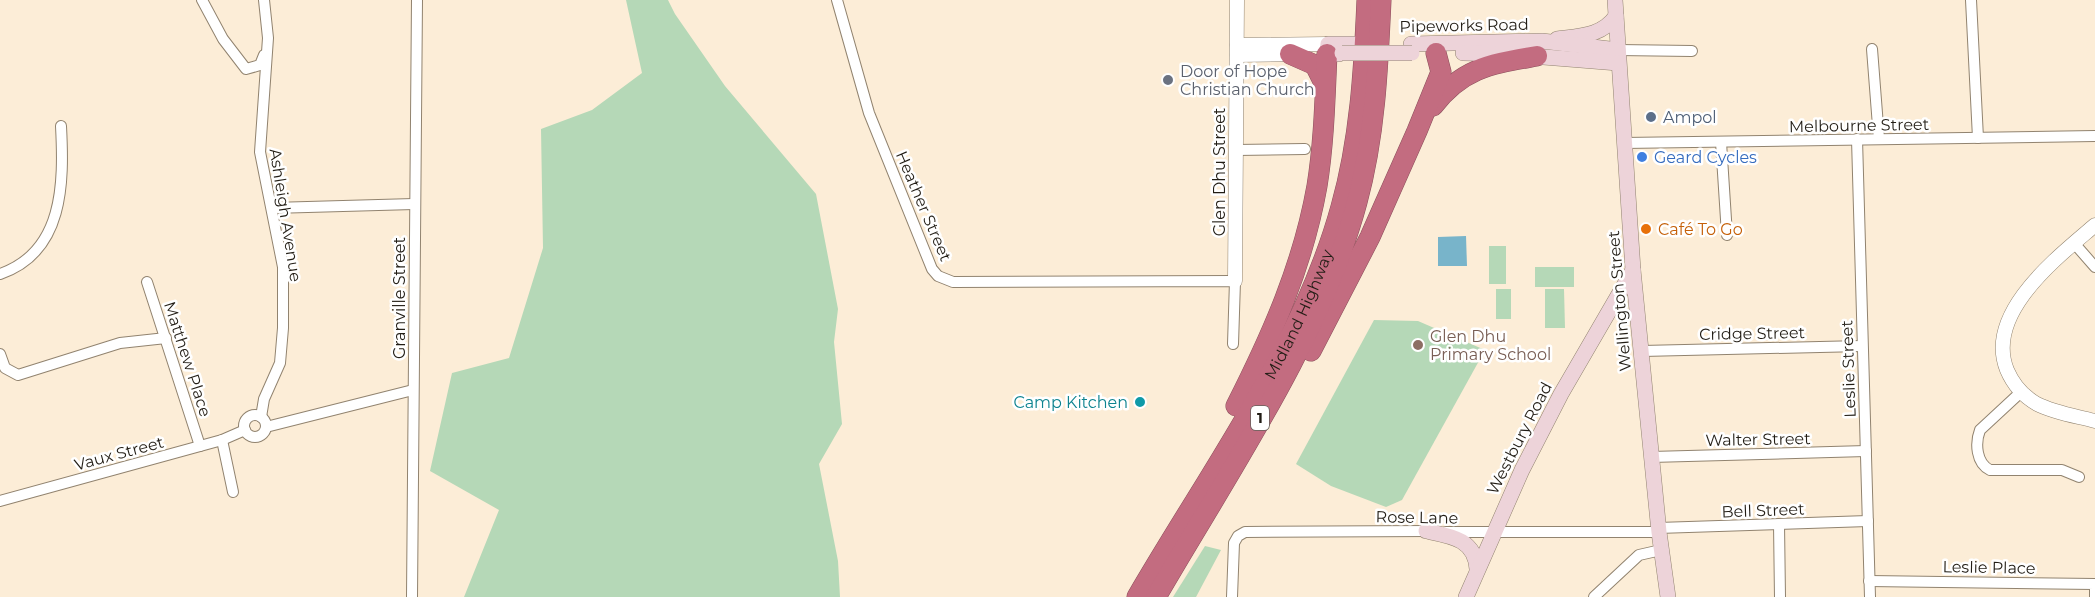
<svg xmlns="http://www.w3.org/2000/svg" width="2095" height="597" viewBox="0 0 2095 597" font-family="Montserrat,sans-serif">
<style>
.green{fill:#b5d8b7}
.water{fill:#78b4ca}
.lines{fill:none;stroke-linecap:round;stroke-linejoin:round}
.minor-casing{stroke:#91836f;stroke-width:12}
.tertiary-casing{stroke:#91836f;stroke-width:15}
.secondary-casing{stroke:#91836f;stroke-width:16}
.motorway-casing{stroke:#8b505b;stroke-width:21}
.minor{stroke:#fff;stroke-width:10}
.tertiary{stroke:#fff;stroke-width:14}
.secondary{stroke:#edd3d9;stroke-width:15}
.motorway{stroke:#c36c80;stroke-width:20}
.secondary-bridge-casing{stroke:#91836f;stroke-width:16;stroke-linecap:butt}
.secondary-bridge{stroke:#edd3d9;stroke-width:15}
.worship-dot{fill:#6b7280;stroke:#fff;stroke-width:2}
.service-dot{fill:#5c6f8a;stroke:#fff;stroke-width:2}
.shop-dot{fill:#3f7fe0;stroke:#fff;stroke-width:2}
.food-dot{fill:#e8710a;stroke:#fff;stroke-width:2}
.education-dot{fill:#8d6e63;stroke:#fff;stroke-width:2}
.culture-dot{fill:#0f9aa8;stroke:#fff;stroke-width:2}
.labels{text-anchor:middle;stroke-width:5;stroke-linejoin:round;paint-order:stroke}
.shield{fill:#fff;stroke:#64615b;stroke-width:1.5}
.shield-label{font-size:15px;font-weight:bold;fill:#221d15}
.street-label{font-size:16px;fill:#221d15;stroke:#fff}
.worship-label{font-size:16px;fill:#5b616d;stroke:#fff;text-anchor:start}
.service-label{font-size:16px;fill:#4e5e75;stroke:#fff;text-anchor:start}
.shop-label{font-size:16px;fill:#366cbe;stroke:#fff;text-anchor:start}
.food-label{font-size:16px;fill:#c56008;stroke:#fff;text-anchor:start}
.education-label{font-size:16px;fill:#785e54;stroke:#fff;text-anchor:start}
.culture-label{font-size:16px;fill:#0d838f;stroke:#fff;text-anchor:end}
</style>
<rect width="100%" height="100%" fill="#fcedd7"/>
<g class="green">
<path d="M626,0H668L675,14L725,86L816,194L838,309L834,342L842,424L819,464L838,561L840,597H464L499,510L430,471L452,373L509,358L543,248L541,129L592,110L642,73Z"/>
<rect x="1489" y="246" width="17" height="38"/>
<rect x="1535" y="267" width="39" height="20"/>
<rect x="1496" y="289" width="15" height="30"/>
<path d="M1545,289H1564L1565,328H1545Z"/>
<path d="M1374,320L1418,321L1485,350L1402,500L1386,507L1331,486L1296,464Z"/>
<path d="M1205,546L1221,550L1196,597H1173Z"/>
</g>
<path class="water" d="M1466,236L1467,266H1438V237Z"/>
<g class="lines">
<defs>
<g id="minor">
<path d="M202,0L223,39L246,69L260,65L264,55"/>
<path d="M837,0L869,113L932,269L938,276L953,282L1235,281L1233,344"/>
<path d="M1971,0L1978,138"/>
<path d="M1872,49L1879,139"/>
<path d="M1618,50L1692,51"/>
<path d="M1857,139L1870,597"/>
<path d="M1721,142L1727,235"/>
<path d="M1624,143L2095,136"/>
<path d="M1236,150L1305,149"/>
<path d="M272,208L414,204"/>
<path d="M2074,243L2095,267"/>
<path d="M0,274C64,252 64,183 61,126"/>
<path d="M147,282L200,446"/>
<path d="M1642,351L1862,346"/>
<path d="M0,354L5,368L18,375L120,343L166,338"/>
<path d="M2021,392L1980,430C1975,443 1976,463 1990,470H2062L2079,477"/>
<circle cx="255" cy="426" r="11"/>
<path d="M261,417L264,399L280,363L283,328V267L260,152L268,38L264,0"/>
<path d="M266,427L413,390"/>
<path d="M222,440L233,492"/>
<path d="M1651,457L1866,451"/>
<path d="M0,501L222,440L245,430"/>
<path d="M1779,524L1780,597"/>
<path d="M1658,528L1868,521"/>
<path d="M1446,532H1659"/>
<path d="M1869,581L2095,584V597"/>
<path d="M412,597L417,0"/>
<path d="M1232,597L1234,543L1238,536L1245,532L1430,531"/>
<path d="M1594,597L1639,555L1661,550"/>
</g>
<g id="tertiary">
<path d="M1237,45L1328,44"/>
<path d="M1237,55L1298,54"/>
<path d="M2095,225C2058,257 1984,313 2007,370C2013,384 2023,396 2037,404C2055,413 2076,416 2095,421"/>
<path d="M1235,281L1237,0"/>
</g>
<g id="secondary">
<path d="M1615,0L1633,270L1659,532L1668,597"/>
<path d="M1557,39C1580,36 1602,36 1616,16"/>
<path d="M1411,44L1542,41L1618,50"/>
<path d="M1463,53L1507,54L1618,63"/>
<path d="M1339,54H1327L1328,44H1358"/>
<path d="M1426,531C1451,536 1475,539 1477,569"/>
<path d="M1466,597L1522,470L1561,394L1633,270"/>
</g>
<g id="motorway">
<path d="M1290,54L1315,65L1325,85"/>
<path d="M1433,106C1463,67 1492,64 1537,56"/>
<path d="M1311,351L1370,237L1417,131L1441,72L1436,53"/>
<path d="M1236,406C1272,335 1303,265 1317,186C1324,143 1325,98 1327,54"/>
<path id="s1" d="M1137,597C1210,471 1302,348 1341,207C1360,140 1364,70 1367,0"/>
<path d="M1156,597C1227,474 1320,340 1357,202C1375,136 1378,68 1381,0"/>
</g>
</defs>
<use href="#minor" class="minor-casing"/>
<use href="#tertiary" class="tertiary-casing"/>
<use href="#secondary" class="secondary-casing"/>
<use href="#motorway" class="motorway-casing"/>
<use href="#minor" class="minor"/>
<use href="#tertiary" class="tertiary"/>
<use href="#secondary" class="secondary"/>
<use href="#motorway" class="motorway"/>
<defs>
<path id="secondary-bridge" d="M1342,53H1412"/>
</defs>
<use href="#secondary-bridge" class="secondary-bridge-casing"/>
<use href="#secondary-bridge" class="secondary-bridge"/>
</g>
<circle class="worship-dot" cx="1168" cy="80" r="6"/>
<circle class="service-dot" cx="1651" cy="117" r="6"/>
<circle class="shop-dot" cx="1642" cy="157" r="6"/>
<circle class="food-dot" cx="1646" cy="229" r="6"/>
<circle class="education-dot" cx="1418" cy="345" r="6"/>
<circle class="culture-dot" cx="1140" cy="402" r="6"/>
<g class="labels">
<rect class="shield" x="1251" y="406" width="18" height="24" rx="4.5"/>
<g class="shield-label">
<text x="1260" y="423">1</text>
</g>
<g class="street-label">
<text transform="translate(1464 25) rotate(-1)" y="6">Pipeworks Road</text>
<text transform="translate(1859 125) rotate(-1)" y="6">Melbourne Street</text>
<text transform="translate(1219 172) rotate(-90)" y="6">Glen Dhu Street</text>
<text transform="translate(924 206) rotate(67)" y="6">Heather Street</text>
<text transform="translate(286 215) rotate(81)" y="6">Ashleigh Avenue</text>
<text transform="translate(399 298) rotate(-90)" y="6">Granville Street</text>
<text transform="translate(1619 301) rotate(-95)" y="6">Wellington Street</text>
<text dy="6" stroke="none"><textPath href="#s1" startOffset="326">Midland Highway</textPath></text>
<text transform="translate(1752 333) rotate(-1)" y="6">Cridge Street</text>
<text transform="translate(188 359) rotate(72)" y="6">Matthew Place</text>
<text transform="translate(1848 369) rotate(-92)" y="6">Leslie Street</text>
<text transform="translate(1519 438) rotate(-63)" y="6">Westbury Road</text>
<text transform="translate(1758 439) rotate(-1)" y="6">Walter Street</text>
<text transform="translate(119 453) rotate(-15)" y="6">Vaux Street</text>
<text transform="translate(1763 510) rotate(-2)" y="6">Bell Street</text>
<text transform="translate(1417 517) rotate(1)" y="6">Rose Lane</text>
<text transform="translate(1989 567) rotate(1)" y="6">Leslie Place</text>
</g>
<g class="worship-label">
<text x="1180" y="77">Door of Hope<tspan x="1180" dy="18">Christian Church</tspan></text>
</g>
<g class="service-label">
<text x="1663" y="123">Ampol</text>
</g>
<g class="shop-label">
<text x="1654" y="163">Geard Cycles</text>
</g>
<g class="food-label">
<text x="1658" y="235">Café To Go</text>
</g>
<g class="education-label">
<text x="1430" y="342">Glen Dhu<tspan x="1430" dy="18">Primary School</tspan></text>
</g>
<g class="culture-label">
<text x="1128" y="408">Camp Kitchen</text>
</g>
</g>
</svg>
